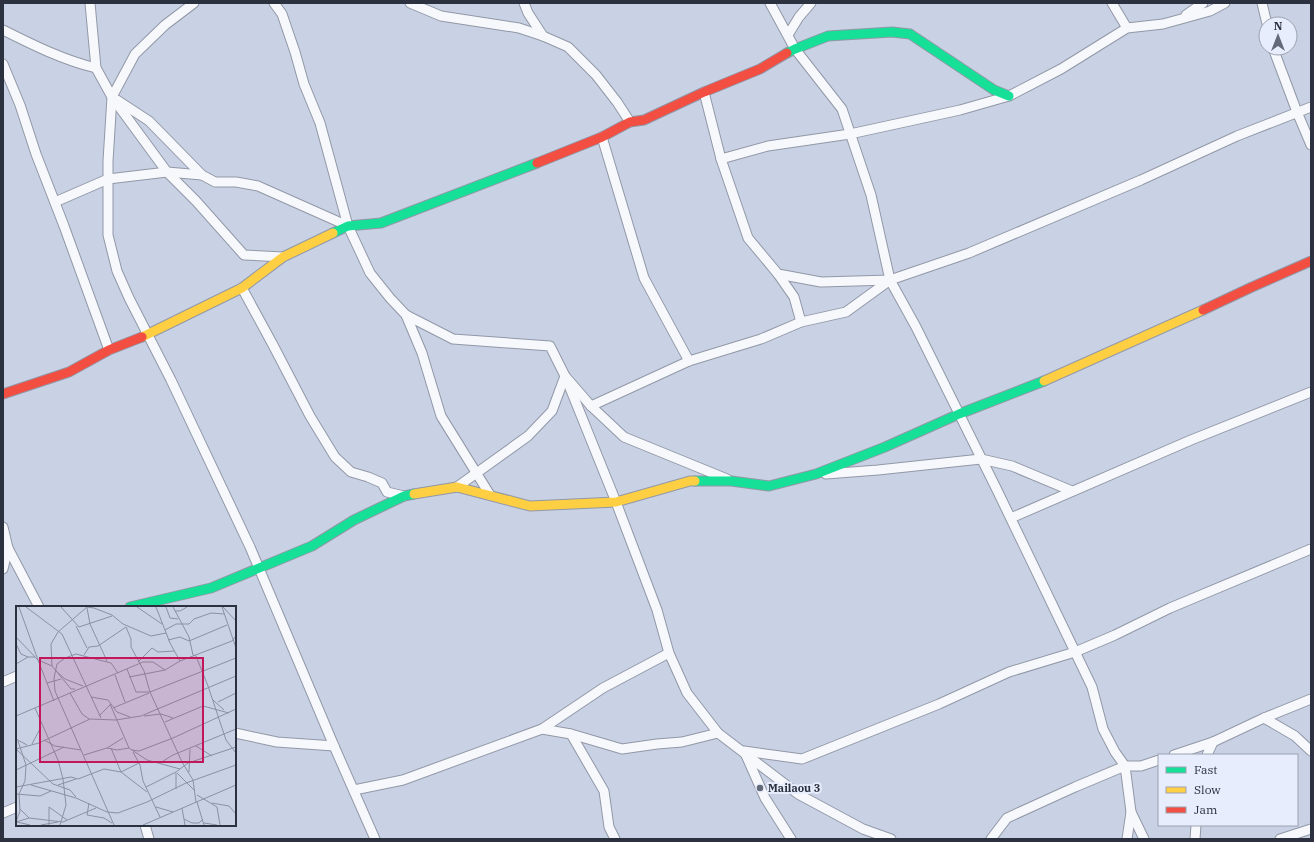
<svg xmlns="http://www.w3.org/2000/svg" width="1314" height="842" viewBox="0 0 1314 842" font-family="'IBM Plex Serif',serif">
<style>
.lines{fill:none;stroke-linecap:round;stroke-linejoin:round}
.street-casing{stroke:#9198a7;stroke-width:11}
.fast-casing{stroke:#9198a7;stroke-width:11}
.slow-casing{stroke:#9198a7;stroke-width:11}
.jam-casing{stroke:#9198a7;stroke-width:11}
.street{stroke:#f7f8fb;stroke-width:9}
.fast{stroke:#16e098;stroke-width:9}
.slow{stroke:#ffcf43;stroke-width:9}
.jam{stroke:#f24e42;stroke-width:9}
.poi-dot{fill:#626979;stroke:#e7edfc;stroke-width:1.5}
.labels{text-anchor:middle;stroke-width:4;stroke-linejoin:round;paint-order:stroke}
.poi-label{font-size:11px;font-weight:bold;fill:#2b313f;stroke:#e7edfc;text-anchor:start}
.inset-road{fill:none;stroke:#8a91a3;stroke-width:1}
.view{fill:#c2185b;fill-opacity:0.15;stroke:#c2185b;stroke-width:2}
.inset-edge{fill:none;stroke:#2b313f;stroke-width:2}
</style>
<rect width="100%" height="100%" fill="#c9d1e5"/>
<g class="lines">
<defs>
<g id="street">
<path d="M90,3L96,68L112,97L167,172L196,201L244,255L283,257"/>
<path d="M194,3L165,25L135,54L112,97L108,161V235L117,271L129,298L171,380L250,547L334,746L375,839"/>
<path d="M274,3L282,14L295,52L304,84L320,123L348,226L370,273L390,298L406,315L453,339L550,346L565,376L591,406L624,437L727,479"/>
<path d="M410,3L441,16L519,28L543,36L568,47L596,75L617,102L630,122"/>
<path d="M524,3L528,13L543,36"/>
<path d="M770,3L795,49L842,109L871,195L890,280L916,327L997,490L1092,687L1103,729L1115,752L1125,766L1131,812L1144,839"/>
<path d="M1112,3L1127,28"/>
<path d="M1262,3L1267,24"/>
<path d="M1186,15L1203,3"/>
<path d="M3,30C33,45 63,60 96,68"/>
<path d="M788,35L799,17L811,3"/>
<path d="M1273,48L1297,112L1311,145"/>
<path d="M3,64L20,105L36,154L64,226L109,350"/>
<path d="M704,92L721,159L748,238L778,274L821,282L890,280L969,253L1141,180L1237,136L1311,107"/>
<path d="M117,100L149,121L202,175L215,182H236L258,186L348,226"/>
<path d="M602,137L644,278L689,361"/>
<path d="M721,159L768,146L850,134L960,110L1009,96L1061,69L1127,28L1163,24L1210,11L1225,3"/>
<path d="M55,202L108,179L167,172L202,175"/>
<path d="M778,274L794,297L801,322"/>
<path d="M242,288L273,345L310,416L335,457L351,472L368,477L382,483L387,492L404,496"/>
<path d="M406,315L422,353L441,416L490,495"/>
<path d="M568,383L616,502L657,610L669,653L687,693L718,733L798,794L863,829L891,839"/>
<path d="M591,406L689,361L761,339L801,322L846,312L890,280"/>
<path d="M826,474L878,470L981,459L1012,466L1072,491"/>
<path d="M457,487L528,436L552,411L565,376"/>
<path d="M1011,518L1191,440L1311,392"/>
<path d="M3,527L8,548L39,607"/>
<path d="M3,569L8,548"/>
<path d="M3,682L17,676"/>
<path d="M1264,718L1295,736L1311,751"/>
<path d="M542,729L571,734L622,749L657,744L682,742L718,733"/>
<path d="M235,733L277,742L334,746"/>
<path d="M571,734L604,791L609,827L615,839"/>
<path d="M744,751L802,759L939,704L1009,672L1075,652L1115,635L1170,608L1311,549"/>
<path d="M745,753L765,798L791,839"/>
<path d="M1174,755L1213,742L1264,718L1311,699"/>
<path d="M1207,755L1213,742"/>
<path d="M354,790L403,780L542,729L603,688L669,653"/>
<path d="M3,813L17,807"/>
<path d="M145,825L149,839"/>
<path d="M991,839L1007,818L1075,787L1125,766H1141L1159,760"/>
<path d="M1127,839L1131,812"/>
<path d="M1195,839L1196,825"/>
<path d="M1280,839L1311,829"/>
</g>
<g id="fast">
<path d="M787,53L795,49L828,36L892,32L910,34L994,90L1009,96"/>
<path d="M333,233L348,226L381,223L537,163"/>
<path d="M695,481H731L769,486L816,474L885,447L959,414L1044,381"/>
<path d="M130,607L211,588L312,546L354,520L404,496L414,494"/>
</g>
<g id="slow">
<path d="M142,337L242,288L283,257L333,233"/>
<path d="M1044,381L1203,310"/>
<path d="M414,494L457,487L530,506L616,502L690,481H695"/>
</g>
<g id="jam">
<path d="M537,163L602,137L630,122L644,120L704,92L760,69L787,53"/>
<path d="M1203,310L1252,287L1311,261"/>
<path d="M3,394L69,372L109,350L142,337"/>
</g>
</defs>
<use href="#street" class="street-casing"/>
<use href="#fast" class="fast-casing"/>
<use href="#slow" class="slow-casing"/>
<use href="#jam" class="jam-casing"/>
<use href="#street" class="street"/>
<use href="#fast" class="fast"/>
<use href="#slow" class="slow"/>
<use href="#jam" class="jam"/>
</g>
<circle class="poi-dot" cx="760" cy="788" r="4"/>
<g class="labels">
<g class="poi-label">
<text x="768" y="792">Mailaou 3</text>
</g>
</g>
<g transform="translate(16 606)">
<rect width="220" height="220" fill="#c9d1e5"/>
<path class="inset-road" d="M3,1L22,54L36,60M10,1L46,28L85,112M45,1L63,21L96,10M121,1L146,18M140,1L154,37L164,55M150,1L154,12L162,13M157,1L173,31L177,49L180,50L192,80L210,134L220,147M206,1L220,42M207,1L220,15M71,2L74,18L91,55M159,5H164L171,1M60,20L71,42M110,21L115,33V41L128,65L134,86L166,156L177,174L180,196M149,24L160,18H173L178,13L195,7L208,8M0,31L22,54L38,95M152,34L164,31L173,35L211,19M0,38L5,48L12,51M68,49L73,41L82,40L110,21M122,56L136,42L142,46L158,45M0,58L12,51H19M111,63L120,86H134L220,52M39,64L49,73L67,80M99,69L109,96M113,71L149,64L164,55L216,35L220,30M31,77L45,73M59,83H55L36,60L35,38L42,26L71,1L78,2L96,9L107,18L135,30L150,27M54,87L66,108L73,113M75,91L92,94L101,106L114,111M197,94L208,104M202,96L220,87M94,98L113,142L131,154L164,163M19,102L42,154L47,173L50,199L44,219M97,102L133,87M0,110L127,56H137L149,64M83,110L94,99M128,110L145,108L157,112M149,116L187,100L213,107M0,133L11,139M28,134L39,140L65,144M16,138L25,121M180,140L196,150M91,142L101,144L113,142M95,142L105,166L123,157M0,143L23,137L74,113L100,114L125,110L220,70M0,143L37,178L54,184L60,191M116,144L123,145L157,132L220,103M117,146L124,159L127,175L144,211M68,149L91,142L107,132M144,157L157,149L220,123M0,164L48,141M173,166L174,143M161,167L179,185M15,179L60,192L91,206L102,207L131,196L170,177L220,159M42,179L60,173M0,181L55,171L62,173L88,163L105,166L131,186M130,181L160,166L172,157L220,141M160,183V167M0,188L24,190L35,185M181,189L201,201L204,219M181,196L188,219M73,197L71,209L88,212L96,217M196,197L213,200L220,208M140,201L157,206M166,202L169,219M4,203L13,212M168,213L176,217H183L187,213M0,216L4,205L3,188L9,175L10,159L2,135M0,216L13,212L47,216L80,202M1,216L14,219M188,217L201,219M25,219L42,216M33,219V201L51,214M98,219L39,85L38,72L41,58L49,52L60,48L95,57L102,67M127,219L220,179"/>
<path class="view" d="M24,52H187V156H24Z"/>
<rect width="220" height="220" class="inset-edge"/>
</g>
<rect width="1314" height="842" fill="none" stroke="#2b313f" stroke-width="8"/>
<rect x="1158" y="754" width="140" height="72" fill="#e7edfc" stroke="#9ca2b0"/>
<rect x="1166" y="767" width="20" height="6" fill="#16e098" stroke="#9ca2b0"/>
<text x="1194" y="774" font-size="12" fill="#2b313f">Fast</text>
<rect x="1166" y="787" width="20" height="6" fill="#ffcf43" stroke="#9ca2b0"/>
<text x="1194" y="794" font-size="12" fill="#2b313f">Slow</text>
<rect x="1166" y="807" width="20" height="6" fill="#f24e42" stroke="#9ca2b0"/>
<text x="1194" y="814" font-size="12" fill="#2b313f">Jam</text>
<g transform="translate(1278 36)"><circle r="19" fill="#e7edfc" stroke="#9ca2b0"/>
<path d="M0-3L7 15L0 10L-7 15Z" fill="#626979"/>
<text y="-6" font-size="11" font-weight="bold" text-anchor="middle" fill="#2b313f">N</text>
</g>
</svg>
